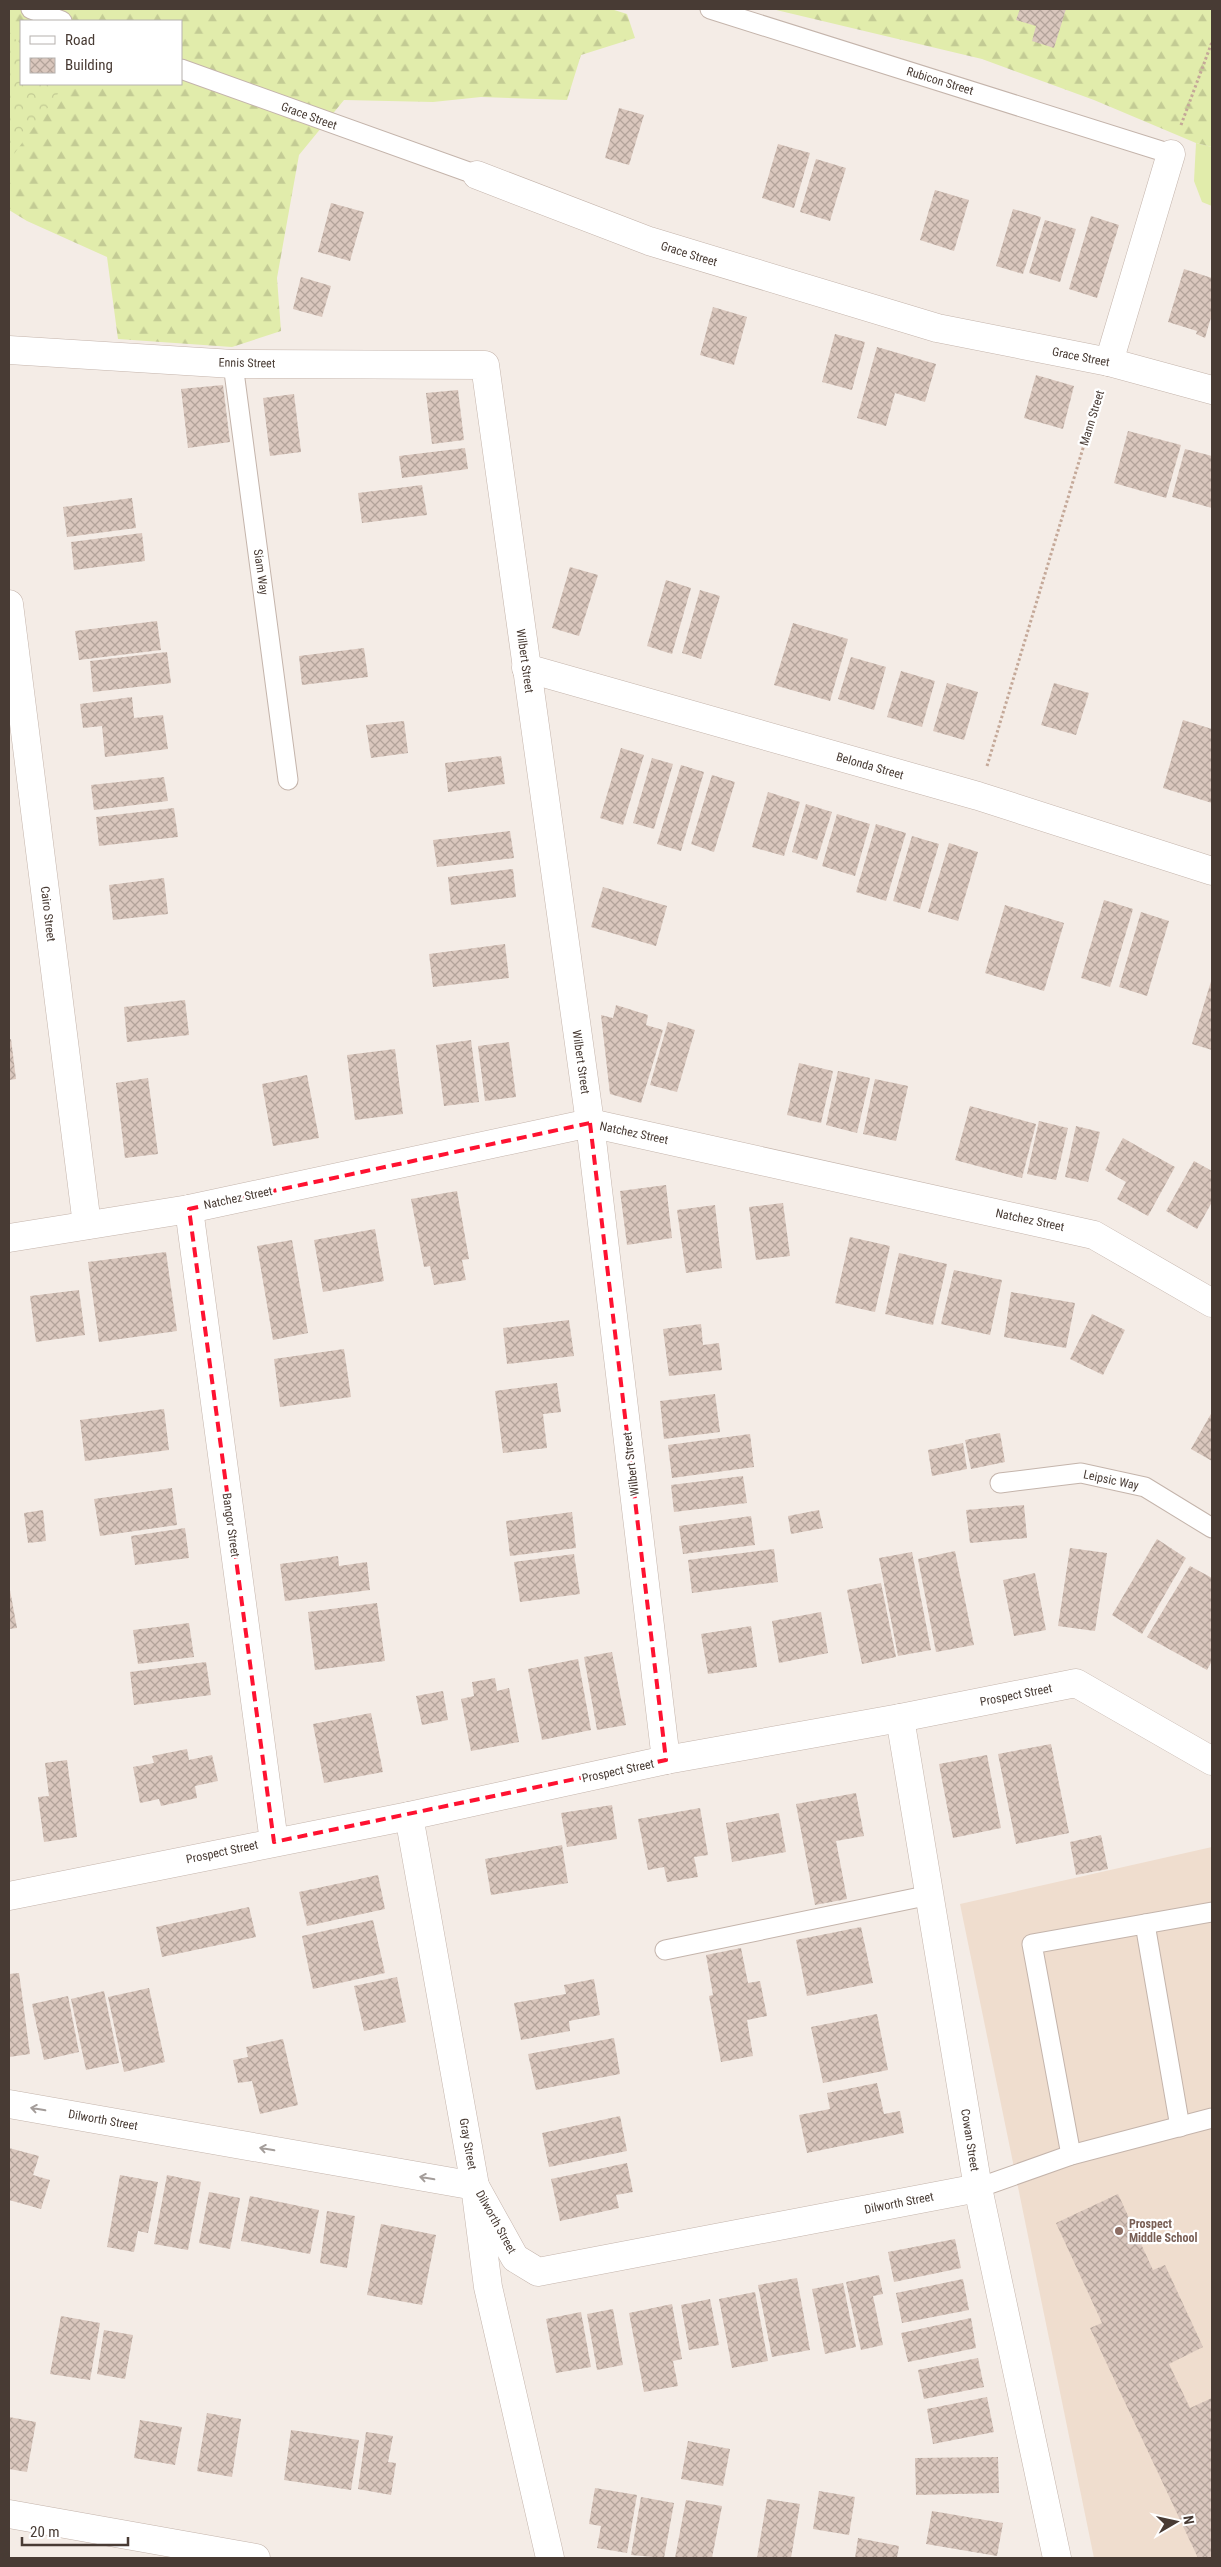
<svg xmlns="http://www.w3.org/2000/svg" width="1221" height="2567" viewBox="0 0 1221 2567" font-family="'Roboto Condensed',sans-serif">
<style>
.education{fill:#efddce}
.green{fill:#e1ecab}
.forest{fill:url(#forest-firs);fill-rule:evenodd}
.park{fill:url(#park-crowns)}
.building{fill:url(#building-cross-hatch)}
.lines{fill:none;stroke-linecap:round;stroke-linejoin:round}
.lane-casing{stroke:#c4b4ab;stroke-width:21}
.street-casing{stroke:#c4b4ab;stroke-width:29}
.path{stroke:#c4a898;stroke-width:3;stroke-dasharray:2.5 2.5;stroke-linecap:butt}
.lane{stroke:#fff;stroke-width:19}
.street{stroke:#fff;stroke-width:28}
.oneway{stroke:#a49d9a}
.marked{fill:none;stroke:#ff1231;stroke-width:4;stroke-dasharray:10 6;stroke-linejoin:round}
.education-dot{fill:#8d6e63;stroke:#fff;stroke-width:2}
.labels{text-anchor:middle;stroke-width:4.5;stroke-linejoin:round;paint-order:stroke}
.street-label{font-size:12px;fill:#483b34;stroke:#fff}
.education-label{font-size:12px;font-weight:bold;fill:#785e54;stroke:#fff;text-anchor:start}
</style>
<defs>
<pattern id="forest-firs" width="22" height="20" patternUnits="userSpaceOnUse" patternTransform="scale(1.25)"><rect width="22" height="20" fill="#e1ecab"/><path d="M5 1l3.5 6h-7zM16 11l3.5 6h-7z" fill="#c3cb94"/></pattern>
<pattern id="park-crowns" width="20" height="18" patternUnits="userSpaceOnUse" patternTransform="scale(1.25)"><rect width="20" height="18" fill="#e1ecab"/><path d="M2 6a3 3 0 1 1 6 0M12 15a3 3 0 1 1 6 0" fill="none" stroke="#c3cb94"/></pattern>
<pattern id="building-cross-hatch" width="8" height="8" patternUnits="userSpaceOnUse" patternTransform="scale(1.25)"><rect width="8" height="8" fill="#dac7bd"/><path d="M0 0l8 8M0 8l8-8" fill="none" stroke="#b3a39a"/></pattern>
</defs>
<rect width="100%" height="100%" fill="#f4ece6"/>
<path class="education" d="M1212,1847V2558H1094L960,1904Z"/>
<path class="green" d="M1196,143L1212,147V206L1202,202L1194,181Z"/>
<g class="forest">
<path d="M9,9H611L627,14L635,38L581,55L567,100L481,97L433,102L344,100L299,155L277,278L281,331L232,347L118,339L107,257L27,221L9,210ZM21,21H181V84H21Z"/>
<path d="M772,9H1212V147L1196,143L1094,100L982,59Z"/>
</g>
<path class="park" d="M9,34L21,44V84H65L9,161Z"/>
<g class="building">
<path d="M1020,9H1066L1054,48L1032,41L1036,26L1016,20Z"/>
<path d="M619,108L644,115L629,165L605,158Z"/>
<path d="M778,144L810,153L794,208L762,198Z"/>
<path d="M816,159L846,168L830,221L800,212Z"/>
<path d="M935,190L969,200L954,251L920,240Z"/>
<path d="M331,203L364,212L350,261L318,252Z"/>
<path d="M1013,209L1041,217L1023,274L996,266Z"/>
<path d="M1091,216L1119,225L1097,298L1069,289Z"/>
<path d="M1045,220L1076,229L1060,282L1029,273Z"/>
<path d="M1184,269L1212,278V314L1205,338L1196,334L1197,331L1168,322Z"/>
<path d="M301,277L331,286L322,317L293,309Z"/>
<path d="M713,307L747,317L734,365L700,355Z"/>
<path d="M835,334L865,342L852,390L822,382Z"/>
<path d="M877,347L936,364L925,402L895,393L886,426L857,418Z"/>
<path d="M1036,375L1074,386L1063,429L1024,418Z"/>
<path d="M223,385L230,442L188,448L181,389Z"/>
<path d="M458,390L464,440L432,444L426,393Z"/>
<path d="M294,394L301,452L270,456L263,398Z"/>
<path d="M1128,431L1181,445L1166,498L1114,483Z"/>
<path d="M465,448L468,469L402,478L399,456Z"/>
<path d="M1185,449L1212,456V508L1172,497Z"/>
<path d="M422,485L427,515L362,523L358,493Z"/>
<path d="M132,498L136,528L67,537L63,507Z"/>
<path d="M142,533L145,561L74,570L71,542Z"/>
<path d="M570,567L598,575L579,636L552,628Z"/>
<path d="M666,580L691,588L672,654L647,646Z"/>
<path d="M700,590L720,596L701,659L682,653Z"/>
<path d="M157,621L161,650L79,660L75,631Z"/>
<path d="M793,623L848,639L830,701L774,685Z"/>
<path d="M364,648L368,677L302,685L299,656Z"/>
<path d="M167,652L171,683L93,692L90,661Z"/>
<path d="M851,657L886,667L874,710L838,699Z"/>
<path d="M901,671L935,681L922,727L887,717Z"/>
<path d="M947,683L978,692L964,740L933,731Z"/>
<path d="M1054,683L1089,693L1076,735L1041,725Z"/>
<path d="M132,697L134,718L163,715L168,749L105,757L102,726L83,728L80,704Z"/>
<path d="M1183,720L1212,729V803L1163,788Z"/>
<path d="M404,721L408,753L371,758L366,725Z"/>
<path d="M621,748L644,755L623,825L600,818Z"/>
<path d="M501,756L505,784L448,792L445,763Z"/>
<path d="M652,758L673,764L654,829L633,823Z"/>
<path d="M681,765L704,772L681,851L657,844Z"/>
<path d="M712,775L735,782L714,852L691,844Z"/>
<path d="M164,777L168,801L94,810L91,785Z"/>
<path d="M768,792L800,802L784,856L752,847Z"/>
<path d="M806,804L832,812L817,860L792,852Z"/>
<path d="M174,808L178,837L99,846L96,817Z"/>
<path d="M837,814L870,824L855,876L822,866Z"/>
<path d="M876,824L906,833L886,901L856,892Z"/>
<path d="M510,831L514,858L437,867L433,840Z"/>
<path d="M912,836L939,844L920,909L893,901Z"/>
<path d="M949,843L978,852L958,921L928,912Z"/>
<path d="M513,869L516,897L451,905L448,877Z"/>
<path d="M164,878L168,914L113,920L109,885Z"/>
<path d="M603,887L667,906L656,946L591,927Z"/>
<path d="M1104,900L1133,909L1110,987L1081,978Z"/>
<path d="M1005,905L1064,923L1044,991L985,973Z"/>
<path d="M1141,912L1169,921L1147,996L1119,987Z"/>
<path d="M505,944L509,978L433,987L429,954Z"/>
<path d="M1212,978V1050L1192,1044Z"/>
<path d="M185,1000L189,1035L127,1042L124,1007Z"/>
<path d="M616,1005L648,1015L646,1025L663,1030L641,1103L610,1094L601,1015L613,1018Z"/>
<path d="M668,1022L695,1030L677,1092L650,1085Z"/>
<path d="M11,1039L16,1079L9,1080V1040Z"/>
<path d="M471,1040L479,1102L444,1106L436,1045Z"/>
<path d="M509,1042L516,1097L485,1101L478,1046Z"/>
<path d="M395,1049L403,1114L355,1120L347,1055Z"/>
<path d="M799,1063L833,1071L821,1123L787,1115Z"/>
<path d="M838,1071L870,1078L857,1133L826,1125Z"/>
<path d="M307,1075L319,1138L273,1146L262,1084Z"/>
<path d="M148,1078L158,1154L125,1158L116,1083Z"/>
<path d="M875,1079L908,1086L896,1141L863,1134Z"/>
<path d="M970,1106L1036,1124L1022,1178L955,1160Z"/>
<path d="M1039,1121L1068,1128L1056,1180L1027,1174Z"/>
<path d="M1076,1126L1100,1132L1088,1182L1065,1177Z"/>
<path d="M1123,1138L1175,1167L1148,1216L1117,1199L1126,1182L1105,1170Z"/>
<path d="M1194,1161L1212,1171V1202L1197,1229L1166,1211Z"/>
<path d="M666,1185L672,1238L627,1245L620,1191Z"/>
<path d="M457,1191L469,1259L462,1260L466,1280L434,1285L430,1266L424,1267L411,1199Z"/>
<path d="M783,1203L790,1256L756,1260L749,1207Z"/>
<path d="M715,1205L722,1268L686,1273L677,1210Z"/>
<path d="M375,1229L384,1281L323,1292L314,1240Z"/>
<path d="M850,1237L890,1246L875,1312L835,1303Z"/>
<path d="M292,1240L308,1333L273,1340L257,1246Z"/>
<path d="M166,1252L177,1331L99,1342L88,1262Z"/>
<path d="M899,1253L947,1264L933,1325L885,1314Z"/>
<path d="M954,1270L1002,1280L990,1335L941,1324Z"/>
<path d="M79,1290L85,1335L36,1342L30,1296Z"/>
<path d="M1011,1292L1075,1303L1066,1348L1004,1337Z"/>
<path d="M1092,1314L1125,1330L1103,1375L1070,1359Z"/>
<path d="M569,1320L574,1356L507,1364L503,1328Z"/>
<path d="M701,1324L703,1345L719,1343L722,1370L669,1376L663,1329Z"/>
<path d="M344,1349L351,1397L280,1407L274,1359Z"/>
<path d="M557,1383L561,1412L543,1414L547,1448L503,1453L495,1391Z"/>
<path d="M715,1394L720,1432L664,1439L660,1401Z"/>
<path d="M164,1409L169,1450L85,1461L80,1420Z"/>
<path d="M1212,1412V1461L1191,1449Z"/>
<path d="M1000,1433L1005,1462L971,1469L965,1440Z"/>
<path d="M750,1434L754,1467L672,1478L668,1445Z"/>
<path d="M963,1443L967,1469L932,1476L928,1450Z"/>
<path d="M743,1476L747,1503L674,1512L671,1485Z"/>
<path d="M172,1488L177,1525L100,1536L94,1499Z"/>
<path d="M1024,1505L1027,1538L970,1543L966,1510Z"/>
<path d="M43,1510L46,1541L28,1543L24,1513Z"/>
<path d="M819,1510L823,1528L791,1534L788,1516Z"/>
<path d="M572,1512L576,1548L510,1556L506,1521Z"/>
<path d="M751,1516L755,1545L683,1554L679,1526Z"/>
<path d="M185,1528L189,1558L135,1565L131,1536Z"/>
<path d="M1157,1539L1186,1558L1142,1634L1112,1615Z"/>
<path d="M1070,1548L1107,1553L1095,1631L1058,1626Z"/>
<path d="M774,1549L778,1582L692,1593L688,1560Z"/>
<path d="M955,1551L974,1645L936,1652L918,1559Z"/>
<path d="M912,1552L931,1650L898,1656L879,1558Z"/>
<path d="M574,1554L580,1594L520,1602L514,1562Z"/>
<path d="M338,1556L339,1566L367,1562L370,1590L285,1601L280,1564Z"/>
<path d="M1190,1566L1212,1578V1661L1207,1670L1147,1637Z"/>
<path d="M1035,1573L1046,1630L1014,1636L1003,1580Z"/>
<path d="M881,1583L896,1657L862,1664L847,1590Z"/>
<path d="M9,1585L17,1628L9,1629Z"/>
<path d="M377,1603L385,1661L315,1670L308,1612Z"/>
<path d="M821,1612L828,1653L779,1663L772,1621Z"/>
<path d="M189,1623L194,1657L138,1664L133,1630Z"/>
<path d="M751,1626L757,1667L708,1674L701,1634Z"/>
<path d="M612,1652L626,1725L597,1730L584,1657Z"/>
<path d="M578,1659L591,1730L542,1740L528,1669Z"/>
<path d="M206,1662L211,1695L134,1705L130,1672Z"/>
<path d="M495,1678L497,1691L509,1688L519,1742L471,1751L461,1699L474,1696L472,1682Z"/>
<path d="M443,1691L448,1720L422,1725L416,1696Z"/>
<path d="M371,1713L383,1772L324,1783L313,1724Z"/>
<path d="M1051,1744L1069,1833L1016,1844L998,1754Z"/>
<path d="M187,1749L189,1760L212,1755L218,1781L195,1786L197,1798L161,1806L159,1799L140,1803L133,1767L154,1763L152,1756Z"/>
<path d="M987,1755L1001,1828L953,1838L939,1764Z"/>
<path d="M67,1760L77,1837L44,1842L38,1797L49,1796L45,1763Z"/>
<path d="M856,1793L864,1836L836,1841L847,1899L815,1905L796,1804Z"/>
<path d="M612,1805L617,1839L567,1847L561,1813Z"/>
<path d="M700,1808L708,1855L694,1857L698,1877L667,1882L664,1867L648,1870L638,1819Z"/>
<path d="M779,1813L786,1852L732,1862L726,1823Z"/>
<path d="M1101,1835L1108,1869L1076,1875L1070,1842Z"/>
<path d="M562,1845L568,1883L491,1895L485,1859Z"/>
<path d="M378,1875L385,1909L307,1926L299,1892Z"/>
<path d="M249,1907L256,1937L162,1957L156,1927Z"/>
<path d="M373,1920L385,1973L313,1989L302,1936Z"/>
<path d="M861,1927L873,1983L807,1996L796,1940Z"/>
<path d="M741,1948L748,1983L760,1981L767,2016L747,2020L753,2056L721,2062L709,1996L713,1995L706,1955Z"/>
<path d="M19,1973L30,2054L9,2057V1974Z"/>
<path d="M397,1977L406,2022L364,2031L354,1986Z"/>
<path d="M594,1979L600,2015L569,2021L570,2031L521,2040L514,2003L566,1994L564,1985Z"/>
<path d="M149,1988L165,2062L124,2072L108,1997Z"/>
<path d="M104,1991L119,2063L86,2070L71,1999Z"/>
<path d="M68,1996L79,2052L44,2060L32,2004Z"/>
<path d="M877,2014L888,2070L823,2083L811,2027Z"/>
<path d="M614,2038L620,2074L536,2090L528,2054Z"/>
<path d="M283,2039L298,2105L260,2114L252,2081L238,2083L233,2060L248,2057L246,2047Z"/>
<path d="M877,2083L884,2114L900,2111L904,2133L807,2153L799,2115L830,2109L827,2093Z"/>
<path d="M620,2116L627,2151L549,2167L542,2133Z"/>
<path d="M9,2148L39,2156L33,2175L50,2180L41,2209L9,2200Z"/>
<path d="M627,2163L633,2192L616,2195L619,2208L560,2221L551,2179Z"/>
<path d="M120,2175L158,2182L148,2233L138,2231L134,2252L107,2247Z"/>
<path d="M167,2175L201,2182L188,2250L154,2244Z"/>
<path d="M209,2192L240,2198L230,2249L199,2243Z"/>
<path d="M1118,2194L1153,2270L1165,2265L1203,2347L1169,2364L1190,2408L1212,2398V2558H1198L1090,2328L1102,2323L1056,2223Z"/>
<path d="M250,2196L319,2210L310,2254L241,2241Z"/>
<path d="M327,2211L355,2216L347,2268L320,2263Z"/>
<path d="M381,2224L436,2235L422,2305L367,2295Z"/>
<path d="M955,2239L961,2268L894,2282L888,2252Z"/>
<path d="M879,2275L883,2294L873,2296L883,2345L861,2350L846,2282Z"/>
<path d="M797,2278L810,2350L772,2357L758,2285Z"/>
<path d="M963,2279L969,2310L902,2323L896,2293Z"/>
<path d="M843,2283L856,2347L825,2354L812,2289Z"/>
<path d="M755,2292L768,2361L732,2368L719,2299Z"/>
<path d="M710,2299L719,2345L689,2350L681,2305Z"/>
<path d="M672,2304L682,2359L673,2361L678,2386L644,2392L629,2313Z"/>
<path d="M613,2309L623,2365L597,2370L587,2314Z"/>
<path d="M581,2312L591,2367L556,2373L546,2319Z"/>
<path d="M61,2316L100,2323L90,2380L50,2374Z"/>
<path d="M971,2318L976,2348L908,2362L901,2333Z"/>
<path d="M104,2330L133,2335L125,2379L97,2374Z"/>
<path d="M978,2358L984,2387L924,2399L918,2370Z"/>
<path d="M987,2397L994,2432L933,2444L927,2409Z"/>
<path d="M207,2413L241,2419L232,2477L197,2471Z"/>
<path d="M9,2417L36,2422L27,2472L9,2469Z"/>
<path d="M140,2420L182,2427L175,2465L134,2458Z"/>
<path d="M291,2430L359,2440L351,2490L284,2480Z"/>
<path d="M366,2432L393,2436L388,2462L396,2463L391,2495L358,2489Z"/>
<path d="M688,2441L730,2449L723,2486L681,2479Z"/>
<path d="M998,2457L999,2493L916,2495L915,2458Z"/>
<path d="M595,2488L637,2495L627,2553L597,2548L601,2526L589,2524Z"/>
<path d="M819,2491L855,2497L849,2535L813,2529Z"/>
<path d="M641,2497L674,2503L664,2558L631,2555Z"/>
<path d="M767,2499L800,2504L791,2558H757Z"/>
<path d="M686,2500L722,2506L712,2558H675Z"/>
<path d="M932,2511L1003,2523L997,2556L926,2544Z"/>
<path d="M858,2538L899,2546L897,2558H855Z"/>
</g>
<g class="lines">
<defs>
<g id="lane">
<path d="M31,9L62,21"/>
<path d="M710,9L1171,154"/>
<path d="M181,69L477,175"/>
<path d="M233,364L288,780"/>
<path d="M1000,1483L1081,1473L1145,1487L1212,1528"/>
<path d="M1145,1924L1180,2127"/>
<path d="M665,1950L930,1895"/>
<path d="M1071,2155L1032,1944L1212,1912"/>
<path d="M978,2188L1071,2155L1212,2118"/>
</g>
<g id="street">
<path d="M477,175L649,241L937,328L1109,362L1212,390"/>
<path d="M9,350L233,364L485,365L590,1123L666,1760"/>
<path d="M1109,362L1171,154"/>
<path d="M9,604L87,1225"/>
<path d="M526,668L978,796L1212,871"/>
<path d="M189,1209L274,1842"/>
<path d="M9,1238L189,1209L590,1123L1094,1235L1212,1303"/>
<path d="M900,1718L978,2188L1057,2558"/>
<path d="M409,1816L475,2186L488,2287L550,2558"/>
<path d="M9,1896L409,1816L666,1760L900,1718L1076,1683L1212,1761"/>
<path d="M9,2104L475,2186L515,2258L538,2272L978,2188"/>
<path d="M9,2514L256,2558"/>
</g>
</defs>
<use href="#lane" class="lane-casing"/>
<use href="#street" class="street-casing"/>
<g class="path">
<path d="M1181,125L1212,42"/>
<path d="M987,766L1100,392"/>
</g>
<use href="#lane" class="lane"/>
<use href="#street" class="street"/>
</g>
<defs><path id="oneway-shaft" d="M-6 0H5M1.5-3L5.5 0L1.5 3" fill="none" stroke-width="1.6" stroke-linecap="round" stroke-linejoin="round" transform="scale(1.25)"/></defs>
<g class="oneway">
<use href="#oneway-shaft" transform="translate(38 2109) rotate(-170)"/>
<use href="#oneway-shaft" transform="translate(267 2149) rotate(-170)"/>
<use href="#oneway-shaft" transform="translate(427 2178) rotate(-170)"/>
</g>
<path class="marked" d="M590,1123L666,1760L274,1842L189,1209Z"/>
<circle class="education-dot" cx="1119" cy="2231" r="5"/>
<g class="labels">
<g class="street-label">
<text transform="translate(940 81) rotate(17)" y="4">Rubicon Street</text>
<text transform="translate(309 116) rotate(20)" y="4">Grace Street</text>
<text transform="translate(689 254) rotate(17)" y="4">Grace Street</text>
<text transform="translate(1081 357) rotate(11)" y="4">Grace Street</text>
<text transform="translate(247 363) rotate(1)" y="4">Ennis Street</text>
<text transform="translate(1092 418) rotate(-73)" y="4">Mann Street</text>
<text transform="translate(261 572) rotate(82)" y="4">Siam Way</text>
<text transform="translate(525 661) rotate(82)" y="4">Wilbert Street</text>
<text transform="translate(870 766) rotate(16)" y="4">Belonda Street</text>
<text transform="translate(48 914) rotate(83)" y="4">Cairo Street</text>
<text transform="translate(581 1062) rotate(82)" y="4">Wilbert Street</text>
<text transform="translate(634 1133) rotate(12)" y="4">Natchez Street</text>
<text transform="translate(238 1198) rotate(-12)" y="4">Natchez Street</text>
<text transform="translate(1030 1220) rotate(12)" y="4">Natchez Street</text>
<text transform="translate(631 1464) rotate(-97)" y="4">Wilbert Street</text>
<text transform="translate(1111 1480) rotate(12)" y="4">Leipsic Way</text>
<text transform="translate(231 1525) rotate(82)" y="4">Bangor Street</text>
<text transform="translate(1016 1695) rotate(-11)" y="4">Prospect Street</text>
<text transform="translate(618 1771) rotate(-12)" y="4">Prospect Street</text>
<text transform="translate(222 1852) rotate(-12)" y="4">Prospect Street</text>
<text transform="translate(103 2120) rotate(10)" y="4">Dilworth Street</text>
<text transform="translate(970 2140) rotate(81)" y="4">Cowan Street</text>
<text transform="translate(468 2144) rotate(80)" y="4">Gray Street</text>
<text transform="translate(899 2203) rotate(-11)" y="4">Dilworth Street</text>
<text transform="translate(496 2222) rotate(61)" y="4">Dilworth Street</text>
</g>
<g class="education-label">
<text x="1129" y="2228">Prospect<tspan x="1129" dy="14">Middle School</tspan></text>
</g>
</g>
<rect width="1221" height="2567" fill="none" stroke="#483b34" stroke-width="20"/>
<rect x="20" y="20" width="162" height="65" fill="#ffffff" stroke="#b6b1ae"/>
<rect x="30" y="36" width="25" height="8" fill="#ffffff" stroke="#b6b1ae"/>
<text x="65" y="45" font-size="15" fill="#483b34">Road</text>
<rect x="30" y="58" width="25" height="15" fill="url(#building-cross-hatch)" stroke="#b6b1ae"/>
<text x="65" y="70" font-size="15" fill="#483b34">Building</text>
<g transform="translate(1176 2522) rotate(81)" stroke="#ffffff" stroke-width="4" paint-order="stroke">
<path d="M0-4L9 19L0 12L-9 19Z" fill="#483b34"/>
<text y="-8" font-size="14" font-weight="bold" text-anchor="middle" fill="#483b34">N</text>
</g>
<path d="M22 2537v8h106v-8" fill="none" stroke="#483b34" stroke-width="2.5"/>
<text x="30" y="2537" font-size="15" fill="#483b34" stroke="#ffffff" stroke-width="4" paint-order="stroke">20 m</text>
</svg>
